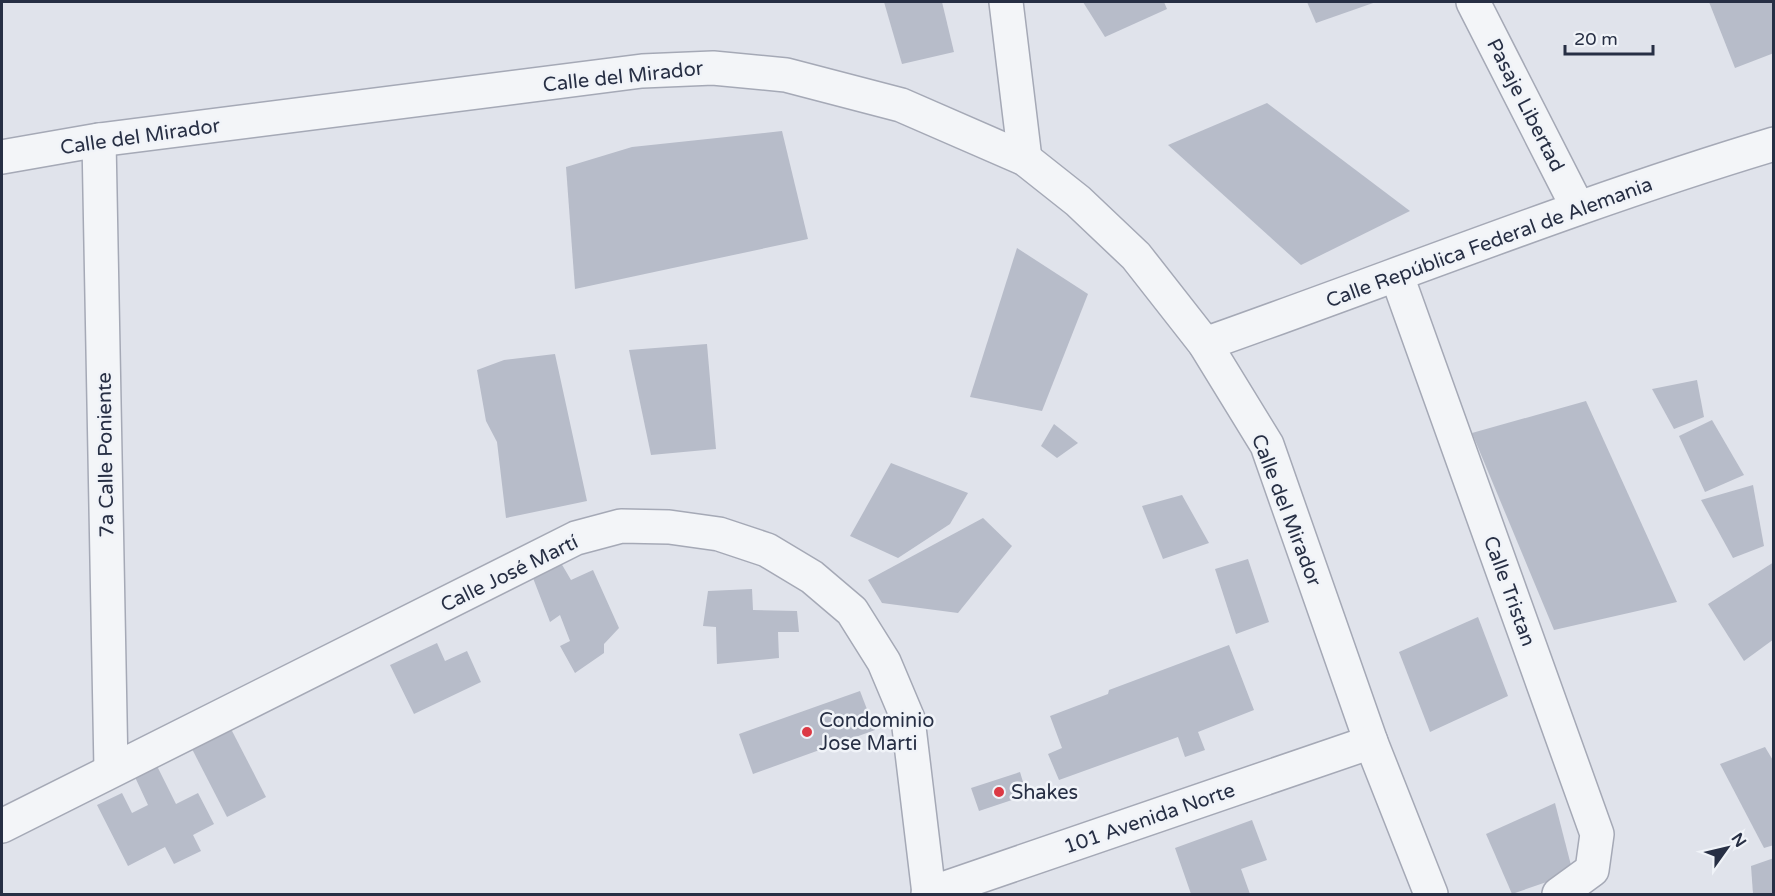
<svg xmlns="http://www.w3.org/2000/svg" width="1775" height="896" viewBox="0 0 1775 896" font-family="'Varela Round',sans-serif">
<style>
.building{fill:#b7bcc9}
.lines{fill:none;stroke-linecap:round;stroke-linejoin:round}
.minor-casing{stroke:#a5a9b6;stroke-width:36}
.minor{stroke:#f3f5f8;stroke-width:33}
.poi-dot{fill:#dc3944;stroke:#f0f3f8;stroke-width:2}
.labels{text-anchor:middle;stroke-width:5;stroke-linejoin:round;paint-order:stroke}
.street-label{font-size:20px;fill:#272f44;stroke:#f0f3f8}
.poi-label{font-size:20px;fill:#272f44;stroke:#f0f3f8;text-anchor:start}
</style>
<rect width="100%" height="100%" fill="#e0e3eb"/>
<g class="building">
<path d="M884,2H942L954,52L902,64Z"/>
<path d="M1083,2H1164L1167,9L1105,37Z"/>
<path d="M1307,2H1376L1316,23Z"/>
<path d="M1709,2H1774V53L1735,68Z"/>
<path d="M1267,103L1410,211L1301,265L1168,145Z"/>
<path d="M782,131L808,239L575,289L566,167L632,147Z"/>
<path d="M1017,248L1088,294L1042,411L970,397Z"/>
<path d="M707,344L716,449L651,455L629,350Z"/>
<path d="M555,354L587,501L506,518L497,442L486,421L477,370L504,360Z"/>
<path d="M1697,380L1704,417L1674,429L1652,389Z"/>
<path d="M1586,401L1677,602L1554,630L1472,433Z"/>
<path d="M1712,420L1744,475L1705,492L1679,436Z"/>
<path d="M1054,424L1078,443L1057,458L1041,446Z"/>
<path d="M891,463L968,493L950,524L898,558L850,536Z"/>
<path d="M1753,485L1764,546L1733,558L1701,500Z"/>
<path d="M1182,495L1209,543L1163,559L1142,506Z"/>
<path d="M983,518L1012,546L958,613L882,603L868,580Z"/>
<path d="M1248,559L1269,622L1236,634L1215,569Z"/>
<path d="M1774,562V639L1744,661L1708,604Z"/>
<path d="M561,563L571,580L593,570L619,628L604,644V653L575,673L560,646L570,641L560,615L550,622L533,578Z"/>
<path d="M752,589L753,610L797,611L799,632H778L779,658L717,664L716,627L703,626L708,591Z"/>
<path d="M1478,617L1508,696L1430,732L1399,652Z"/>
<path d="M437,643L445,661L467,651L481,682L414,714L390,665Z"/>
<path d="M1229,645L1254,710L1198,732L1205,750L1185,757L1178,737L1059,780L1048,754L1062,748L1050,716L1108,694L1109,690Z"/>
<path d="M860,691L875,730L753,774L739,734Z"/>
<path d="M230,727L266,797L227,817L191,747Z"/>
<path d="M1765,747L1774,762V845L1764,848L1720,764Z"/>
<path d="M156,764L176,804L198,793L214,824L193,835L201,851L174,864L165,847L128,866L97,805L122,793L132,813L148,805L134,775Z"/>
<path d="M1020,772L1027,795L979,811L971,788Z"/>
<path d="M1555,803L1573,873L1512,894L1486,834Z"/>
<path d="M1252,820L1267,860L1241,869L1250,894H1191L1175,848Z"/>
<path d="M1774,858V894H1753L1751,866Z"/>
</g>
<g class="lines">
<defs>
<g id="minor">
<path d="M1006,2L1025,159"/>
<path d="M1473,2L1578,208"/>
<path d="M99,140L111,770"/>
<path d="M2,157L99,140L642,71L713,68L786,75L901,105L1025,159L1078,201L1136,256L1205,344L1267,445L1371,742L1431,894"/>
<path d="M1397,276L1597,834L1592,870L1559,894"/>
<path d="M1205,344C1395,277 1581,202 1774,144"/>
<path d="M2,826L576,538L621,526L669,527L719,534L767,550L812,577L852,611L884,662L908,719L929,894"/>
<path d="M928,894L1371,742"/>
</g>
</defs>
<use href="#minor" class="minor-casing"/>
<use href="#minor" class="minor"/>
</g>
<g class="poi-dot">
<circle cx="807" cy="732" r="6"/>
<circle cx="999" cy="792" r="6"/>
</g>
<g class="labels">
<g class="street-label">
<text transform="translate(623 76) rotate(-6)" y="7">Calle del Mirador</text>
<text transform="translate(1526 105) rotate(63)" y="7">Pasaje Libertad</text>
<text transform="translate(140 136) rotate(-8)" y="7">Calle del Mirador</text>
<text transform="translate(1489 242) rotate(-20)" y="7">Calle República Federal de Alemania</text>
<text transform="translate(105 455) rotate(-91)" y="7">7a Calle Poniente</text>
<text transform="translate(1287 510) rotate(69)" y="7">Calle del Mirador</text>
<text transform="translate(509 573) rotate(-26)" y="7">Calle José Martí</text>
<text transform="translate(1510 591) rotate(70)" y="7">Calle Tristan</text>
<text transform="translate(1149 818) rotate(-19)" y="7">101 Avenida Norte</text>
</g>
<g class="poi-label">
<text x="819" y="727">Condominio<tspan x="819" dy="23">Jose Marti</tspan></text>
<text x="1011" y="799">Shakes</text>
</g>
</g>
<rect width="1775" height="896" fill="none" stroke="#272f44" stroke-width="6"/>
<g transform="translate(1727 848) rotate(56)" stroke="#f0f3f8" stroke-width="4.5" paint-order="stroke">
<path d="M0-4.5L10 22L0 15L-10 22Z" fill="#272f44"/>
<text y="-9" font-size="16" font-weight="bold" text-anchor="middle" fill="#272f44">N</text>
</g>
<path d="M1565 45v9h88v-9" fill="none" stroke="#272f44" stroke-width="3"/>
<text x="1574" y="45" font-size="18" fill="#272f44" stroke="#f0f3f8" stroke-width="4.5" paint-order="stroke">20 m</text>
</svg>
